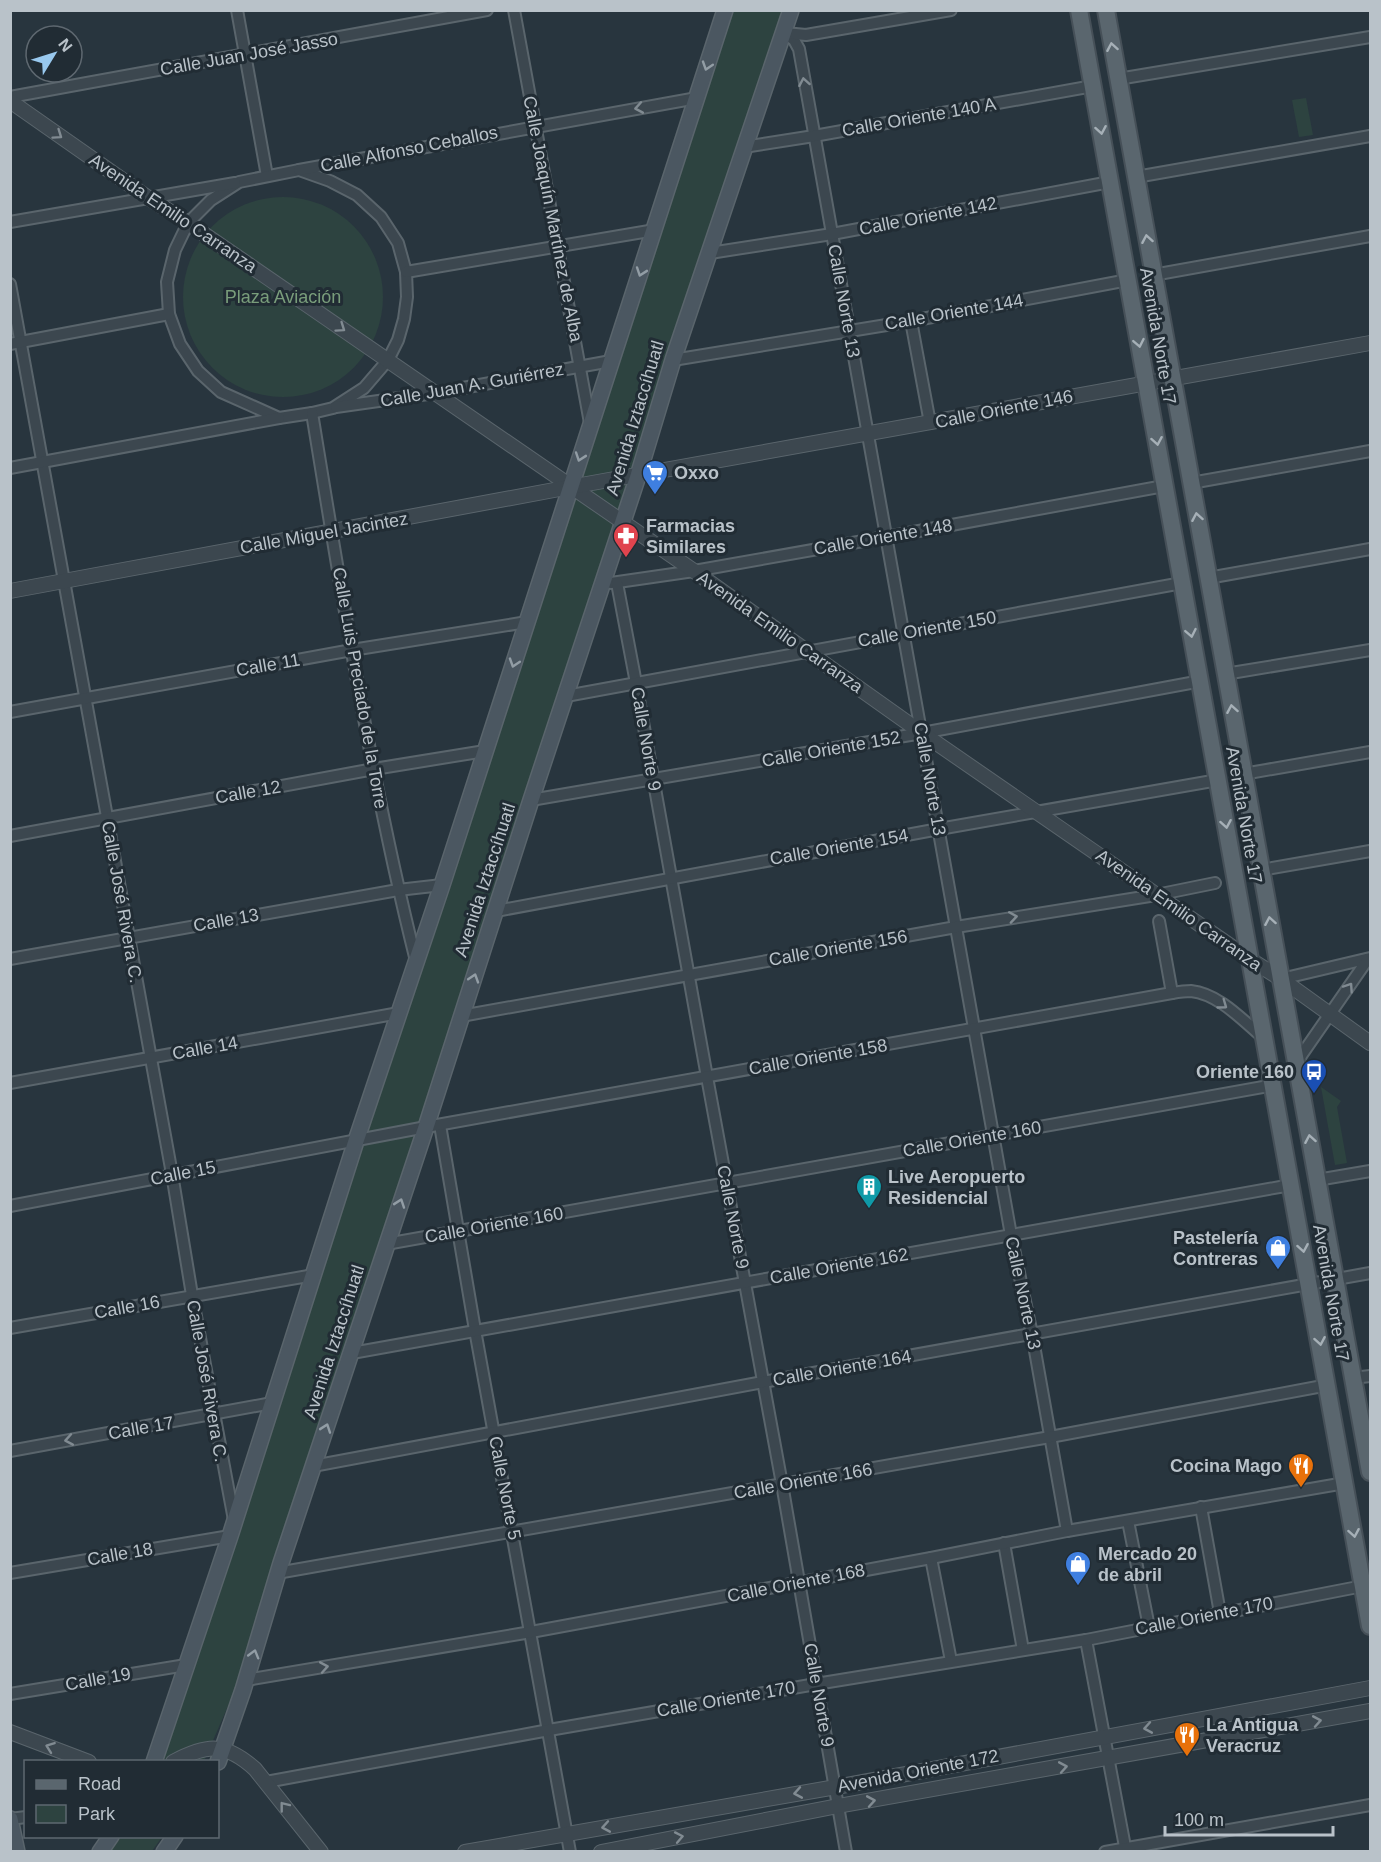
<svg xmlns="http://www.w3.org/2000/svg" width="1381" height="1862" viewBox="0 0 1381 1862" font-family="Helvetica,sans-serif">
<style>
.green{fill:#2d4340}
.lines{fill:none;stroke-linecap:round;stroke-linejoin:round}
.minor-casing{stroke:#5a656c;stroke-width:14}
.tertiary-casing{stroke:#5a656c;stroke-width:16}
.secondary-casing{stroke:#5a656c;stroke-width:18}
.primary-casing{stroke:#465058;stroke-width:20}
.minor{stroke:#3c474f;stroke-width:10}
.tertiary{stroke:#3c474f;stroke-width:14}
.secondary{stroke:#4b5761;stroke-width:15}
.primary{stroke:#5a666e;stroke-width:16}
.oneway{stroke:#a6b0b7}
.oneway2{stroke:#929da5}
.oneway3{stroke:#818b92}
.labels{text-anchor:middle;stroke-width:6;stroke-linejoin:round;paint-order:stroke}
.street-label{font-size:18px;fill:#b9c2c9;stroke:#212c34}
.park-label{font-size:18px;fill:#799d7b;stroke:#212c34}
.poi-label{font-size:18px;font-weight:bold;fill:#b9c2c9;stroke:#212c34;text-anchor:start}
</style>
<rect width="100%" height="100%" fill="#28353e"/>
<g class="green">
<path d="M727,11H785L239,1681L204,1761L160,1762Z"/>
<path d="M1306,98L1313,135L1299,137L1292,100Z"/>
<circle cx="283" cy="297" r="100"/>
<path d="M1321,1087L1341,1101L1337,1107L1347,1163L1335,1165Z"/>
<path d="M119,1837H162L152,1851L107,1852Z"/>
</g>
<g class="lines">
<defs>
<g id="minor">
<path d="M237,10L267,176"/>
<path d="M514,10L590,423"/>
<path d="M784,33L794,40L799,49L1011,1235L1032,1334L1067,1531"/>
<path d="M785,33L806,35L951,10"/>
<path d="M1118,79L1370,37"/>
<path d="M10,97L487,10"/>
<path d="M744,147L814,136L1093,86"/>
<path d="M299,170L330,181L357,195L381,217L398,243L406,272L407,297L404,319L398,340L388,360L364,388L333,408L312,413L279,418L221,392L198,371L180,344L169,314L167,282L175,250L188,223L211,200L239,182Z"/>
<path d="M299,170L697,98"/>
<path d="M1136,177L1370,136"/>
<path d="M10,222L235,183"/>
<path d="M710,253L832,234L1110,182"/>
<path d="M406,272L655,230"/>
<path d="M1153,275L1370,236"/>
<path d="M10,284L172,1174L192,1295L234,1520"/>
<path d="M911,321L930,423"/>
<path d="M10,344L169,314"/>
<path d="M673,360L911,321L1128,280"/>
<path d="M336,407L435,393L611,361"/>
<path d="M312,413C342,596 371,781 416,961"/>
<path d="M10,468L279,418"/>
<path d="M1191,483L1370,451"/>
<path d="M1208,578L1370,549"/>
<path d="M611,583L694,571L886,537L1164,486"/>
<path d="M617,583L636,683L707,1077L782,1484L846,1852"/>
<path d="M1225,674L1370,650"/>
<path d="M566,696L1182,583"/>
<path d="M10,712L352,650L527,622"/>
<path d="M1243,774L1370,752"/>
<path d="M531,800L922,733L1201,681"/>
<path d="M10,836L374,769L485,751"/>
<path d="M1261,870L1370,851"/>
<path d="M496,911L939,829L1218,780"/>
<path d="M1159,921L1172,993"/>
<path d="M10,959L398,890L442,885"/>
<path d="M1281,979L1370,958"/>
<path d="M461,1016L956,927L1156,895L1215,883"/>
<path d="M1296,1063L1368,959"/>
<path d="M10,1083L399,1013"/>
<path d="M440,1125L475,1330L570,1852"/>
<path d="M1317,1180L1370,1171"/>
<path d="M10,1206L426,1127L1172,993C1178,992 1185,991 1191,991C1220,994 1244,1022 1265,1039"/>
<path d="M386,1244L1274,1085"/>
<path d="M10,1328L314,1275"/>
<path d="M352,1353L1291,1185"/>
<path d="M1353,1378L1370,1376"/>
<path d="M10,1451L272,1403"/>
<path d="M313,1466L763,1382L1370,1273"/>
<path d="M1201,1507L1220,1613"/>
<path d="M1128,1521L1149,1627"/>
<path d="M1004,1543L1023,1650"/>
<path d="M931,1558L951,1661"/>
<path d="M10,1573L230,1536"/>
<path d="M277,1573L1050,1437L1328,1385"/>
<path d="M1086,1640L1126,1852"/>
<path d="M246,1680L531,1632L931,1558L1067,1531L1345,1483"/>
<path d="M10,1694L186,1665"/>
<path d="M266,1782L549,1730L816,1684L1086,1640L1363,1586"/>
<path d="M10,1819L26,1817"/>
<path d="M1105,1852L1370,1805"/>
</g>
<g id="tertiary">
<path d="M10,101L147,197L188,223L694,571L922,733L1251,960L1281,979L1370,1043"/>
<path d="M10,591L570,487L1370,343"/>
<path d="M10,1732L89,1762"/>
<path d="M173,1762C207,1744 225,1742 255,1769L321,1852"/>
<path d="M465,1852L836,1787L1370,1688"/>
<path d="M601,1852L838,1806L1370,1711"/>
</g>
<g id="secondary">
<path d="M154,1762L230,1536L356,1141L442,885L725,10"/>
<path d="M218,1762L243,1690L281,1563L426,1127L531,800L638,476L673,360L791,10"/>
<path d="M10,1819L17,1852"/>
<path d="M100,1852L111,1836"/>
<path d="M164,1852L175,1836"/>
</g>
<g id="primary">
<path d="M1079,10L1370,1626"/>
<path d="M1106,10L1370,1472"/>
</g>
</defs>
<use href="#minor" class="minor-casing"/>
<use href="#tertiary" class="tertiary-casing"/>
<use href="#secondary" class="secondary-casing"/>
<use href="#primary" class="primary-casing"/>
<use href="#minor" class="minor"/>
<use href="#tertiary" class="tertiary"/>
<use href="#secondary" class="secondary"/>
<use href="#primary" class="primary"/>
</g>
<defs><path id="oneway-chevron" d="M-2-3.5L2.5 0L-2 3.5" fill="none" stroke-width="1.6" stroke-linecap="round" stroke-linejoin="round" transform="scale(1.5)"/></defs>
<g class="oneway">
<use href="#oneway-chevron" transform="translate(1112 47) rotate(-100)"/>
<use href="#oneway-chevron" transform="translate(1101 130) rotate(80)"/>
<use href="#oneway-chevron" transform="translate(1147 239) rotate(-100)"/>
<use href="#oneway-chevron" transform="translate(1139 343) rotate(79)"/>
<use href="#oneway-chevron" transform="translate(1157 441) rotate(80)"/>
<use href="#oneway-chevron" transform="translate(1197 517) rotate(-100)"/>
<use href="#oneway-chevron" transform="translate(1191 633) rotate(79)"/>
<use href="#oneway-chevron" transform="translate(1232 709) rotate(-100)"/>
<use href="#oneway-chevron" transform="translate(1226 824) rotate(80)"/>
<use href="#oneway-chevron" transform="translate(1270 921) rotate(-100)"/>
<use href="#oneway-chevron" transform="translate(1310 1139) rotate(-100)"/>
<use href="#oneway-chevron" transform="translate(1303 1248) rotate(80)"/>
<use href="#oneway-chevron" transform="translate(1320 1341) rotate(80)"/>
<use href="#oneway-chevron" transform="translate(1354 1533) rotate(80)"/>
</g>
<g class="oneway2">
<use href="#oneway-chevron" transform="translate(707 66) rotate(108)"/>
<use href="#oneway-chevron" transform="translate(641 272) rotate(109)"/>
<use href="#oneway-chevron" transform="translate(580 457) rotate(109)"/>
<use href="#oneway-chevron" transform="translate(514 663) rotate(108)"/>
<use href="#oneway-chevron" transform="translate(474 978) rotate(-72)"/>
<use href="#oneway-chevron" transform="translate(400 1203) rotate(-71)"/>
<use href="#oneway-chevron" transform="translate(326 1428) rotate(-71)"/>
<use href="#oneway-chevron" transform="translate(254 1654) rotate(-74)"/>
</g>
<g class="oneway3">
<use href="#oneway-chevron" transform="translate(804 82) rotate(-100)"/>
<use href="#oneway-chevron" transform="translate(639 108) rotate(170)"/>
<use href="#oneway-chevron" transform="translate(58 135) rotate(35)"/>
<use href="#oneway-chevron" transform="translate(341 328) rotate(35)"/>
<use href="#oneway-chevron" transform="translate(1013 917) rotate(-9)"/>
<use href="#oneway-chevron" transform="translate(1349 987) rotate(-56)"/>
<use href="#oneway-chevron" transform="translate(1223 1005) rotate(36)"/>
<use href="#oneway-chevron" transform="translate(69 1440) rotate(170)"/>
<use href="#oneway-chevron" transform="translate(324 1667) rotate(-10)"/>
<use href="#oneway-chevron" transform="translate(1317 1721) rotate(-10)"/>
<use href="#oneway-chevron" transform="translate(1148 1728) rotate(170)"/>
<use href="#oneway-chevron" transform="translate(50 1747) rotate(-160)"/>
<use href="#oneway-chevron" transform="translate(1063 1767) rotate(-10)"/>
<use href="#oneway-chevron" transform="translate(798 1793) rotate(170)"/>
<use href="#oneway-chevron" transform="translate(871 1801) rotate(-10)"/>
<use href="#oneway-chevron" transform="translate(284 1806) rotate(-128)"/>
<use href="#oneway-chevron" transform="translate(606 1827) rotate(170)"/>
<use href="#oneway-chevron" transform="translate(679 1837) rotate(-11)"/>
</g>
<defs>
<symbol id="supermarket-pin" viewBox="-11 -11 22 30"><path d="M0 17L-7.5 6A9.5 9.5 0 1 1 7.5 6Z" fill="#3f7fe0" stroke="#212c34"/><path d="M-6-5.5h2.5l.6 2H6L4.5 2H-2.5L-4.4-4H-6ZM-1.5 3.2a1.3 1.3 0 1 0 .1 0ZM3 3.2a1.3 1.3 0 1 0 .1 0Z" fill="#fff"/></symbol>
<symbol id="pharmacy-pin" viewBox="-11 -11 22 30"><path d="M0 17L-7.5 6A9.5 9.5 0 1 1 7.5 6Z" fill="#e0444e" stroke="#212c34"/><path d="M-2-6h4v4h4v4h-4v4h-4v-4h-4v-4h4Z" fill="#fff"/></symbol>
<symbol id="bus-pin" viewBox="-11 -11 22 30"><path d="M0 17L-7.5 6A9.5 9.5 0 1 1 7.5 6Z" fill="#1a4fb4" stroke="#212c34"/><path d="M-5-6H5V4H4V6H2V4H-2V6H-4V4H-5ZM-3.5-4V0h7V-4ZM-3.5 1.2v1.5H-2V1.2ZM2 1.2v1.5H3.5V1.2Z" fill="#fff"/></symbol>
<symbol id="building-pin" viewBox="-11 -11 22 30"><path d="M0 17L-7.5 6A9.5 9.5 0 1 1 7.5 6Z" fill="#0f9aa8" stroke="#212c34"/><path d="M-4-6H4V6H1V3H-1V6H-4ZM-2.5-4.3h1.7v1.8h-1.7ZM.8-4.3h1.7v1.8H.8ZM-2.5-1h1.7V.8h-1.7ZM.8-1h1.7V.8H.8Z" fill="#fff"/></symbol>
<symbol id="shop-pin" viewBox="-11 -11 22 30"><path d="M0 17L-7.5 6A9.5 9.5 0 1 1 7.5 6Z" fill="#3f7fe0" stroke="#212c34"/><path d="M-5-2.5h2.3a2.7 3.5 0 0 1 5.4 0H5L5.5 6h-11ZM-1.5-2.5h3a1.5 2.3 0 0 0-3 0Z" fill="#fff"/></symbol>
<symbol id="restaurant-pin" viewBox="-11 -11 22 30"><path d="M0 17L-7.5 6A9.5 9.5 0 1 1 7.5 6Z" fill="#e8710a" stroke="#212c34"/><path d="M-5-6h1v4h1v-4h1v4h1v-4h1v5L-1.5 .5V6h-2V.5L-5-1ZM5-6V6H3V1.5H1.5Q1.5-4 5-6Z" fill="#fff"/></symbol>
</defs>
<g fill-rule="evenodd">
<use href="#supermarket-pin" x="640" y="458" width="30" height="40"/>
<use href="#pharmacy-pin" x="611" y="521" width="30" height="40"/>
<use href="#bus-pin" x="1299" y="1057" width="30" height="40"/>
<use href="#building-pin" x="854" y="1172" width="30" height="40"/>
<use href="#shop-pin" x="1263" y="1233" width="30" height="40"/>
<use href="#restaurant-pin" x="1286" y="1451" width="30" height="40"/>
<use href="#shop-pin" x="1063" y="1549" width="30" height="40"/>
<use href="#restaurant-pin" x="1172" y="1720" width="30" height="40"/>
</g>
<g class="labels">
<g class="street-label">
<text transform="translate(249 54) rotate(-10)" y="6">Calle Juan José Jasso</text>
<text transform="translate(919 117) rotate(-10)" y="6">Calle Oriente 140 A</text>
<text transform="translate(409 149) rotate(-11)" y="6">Calle Alfonso Ceballos</text>
<text transform="translate(173 213) rotate(34)" y="6">Avenida Emilio Carranza</text>
<text transform="translate(928 216) rotate(-11)" y="6">Calle Oriente 142</text>
<text transform="translate(553 219) rotate(79)" y="6">Calle Joaquín Martínez de Alba</text>
<text transform="translate(844 301) rotate(80)" y="6">Calle Norte 13</text>
<text transform="translate(954 312) rotate(-10)" y="6">Calle Oriente 144</text>
<text transform="translate(1158 336) rotate(80)" y="6">Avenida Norte 17</text>
<text transform="translate(472 385) rotate(-10)" y="6">Calle Juan A. Guriérrez</text>
<text transform="translate(1004 409) rotate(-11)" y="6">Calle Oriente 146</text>
<text transform="translate(635 418) rotate(-73)" y="6">Avenida Iztaccíhuatl</text>
<text transform="translate(324 533) rotate(-10)" y="6">Calle Miguel Jacintez</text>
<text transform="translate(883 537) rotate(-10)" y="6">Calle Oriente 148</text>
<text transform="translate(927 629) rotate(-10)" y="6">Calle Oriente 150</text>
<text transform="translate(780 632) rotate(35)" y="6">Avenida Emilio Carranza</text>
<text transform="translate(268 665) rotate(-10)" y="6">Calle 11</text>
<text transform="translate(360 688) rotate(80)" y="6">Calle Luis Preciado de la Torre</text>
<text transform="translate(646 739) rotate(80)" y="6">Calle Norte 9</text>
<text transform="translate(831 749) rotate(-10)" y="6">Calle Oriente 152</text>
<text transform="translate(930 779) rotate(80)" y="6">Calle Norte 13</text>
<text transform="translate(248 792) rotate(-10)" y="6">Calle 12</text>
<text transform="translate(1244 815) rotate(80)" y="6">Avenida Norte 17</text>
<text transform="translate(839 847) rotate(-10)" y="6">Calle Oriente 154</text>
<text transform="translate(485 880) rotate(-72)" y="6">Avenida Iztaccíhuatl</text>
<text transform="translate(122 902) rotate(80)" y="6">Calle José Rivera C.</text>
<text transform="translate(1179 910) rotate(35)" y="6">Avenida Emilio Carranza</text>
<text transform="translate(226 920) rotate(-10)" y="6">Calle 13</text>
<text transform="translate(838 948) rotate(-10)" y="6">Calle Oriente 156</text>
<text transform="translate(205 1048) rotate(-10)" y="6">Calle 14</text>
<text transform="translate(818 1057) rotate(-10)" y="6">Calle Oriente 158</text>
<text transform="translate(972 1139) rotate(-10)" y="6">Calle Oriente 160</text>
<text transform="translate(183 1173) rotate(-11)" y="6">Calle 15</text>
<text transform="translate(733 1217) rotate(79)" y="6">Calle Norte 9</text>
<text transform="translate(494 1225) rotate(-10)" y="6">Calle Oriente 160</text>
<text transform="translate(839 1266) rotate(-10)" y="6">Calle Oriente 162</text>
<text transform="translate(1023 1293) rotate(78)" y="6">Calle Norte 13</text>
<text transform="translate(1331 1293) rotate(80)" y="6">Avenida Norte 17</text>
<text transform="translate(127 1307) rotate(-10)" y="6">Calle 16</text>
<text transform="translate(334 1342) rotate(-72)" y="6">Avenida Iztaccíhuatl</text>
<text transform="translate(842 1368) rotate(-10)" y="6">Calle Oriente 164</text>
<text transform="translate(207 1381) rotate(80)" y="6">Calle José Rivera C.</text>
<text transform="translate(141 1428) rotate(-10)" y="6">Calle 17</text>
<text transform="translate(803 1481) rotate(-10)" y="6">Calle Oriente 166</text>
<text transform="translate(505 1488) rotate(79)" y="6">Calle Norte 5</text>
<text transform="translate(120 1554) rotate(-10)" y="6">Calle 18</text>
<text transform="translate(796 1583) rotate(-11)" y="6">Calle Oriente 168</text>
<text transform="translate(1204 1616) rotate(-11)" y="6">Calle Oriente 170</text>
<text transform="translate(98 1679) rotate(-10)" y="6">Calle 19</text>
<text transform="translate(819 1695) rotate(80)" y="6">Calle Norte 9</text>
<text transform="translate(726 1699) rotate(-10)" y="6">Calle Oriente 170</text>
<text transform="translate(918 1771) rotate(-11)" y="6">Avenida Oriente 172</text>
</g>
<g class="park-label">
<text x="283" y="303">Plaza Aviación</text>
</g>
<g class="poi-label">
<text x="674" y="479">Oxxo</text>
<text x="646" y="532">Farmacias<tspan x="646" dy="21">Similares</tspan></text>
<text x="1294" y="1078" text-anchor="end">Oriente 160</text>
<text x="888" y="1183">Live Aeropuerto<tspan x="888" dy="21">Residencial</tspan></text>
<text x="1258" y="1244" text-anchor="end">Pastelería<tspan x="1258" dy="21">Contreras</tspan></text>
<text x="1282" y="1472" text-anchor="end">Cocina Mago</text>
<text x="1098" y="1560">Mercado 20<tspan x="1098" dy="21">de abril</tspan></text>
<text x="1206" y="1731">La Antigua<tspan x="1206" dy="21">Veracruz</tspan></text>
</g>
</g>
<rect width="1381" height="1862" fill="none" stroke="#b9c2c9" stroke-width="24"/>
<rect x="24" y="1760" width="195" height="78" fill="#212c34" stroke="#5e6870" stroke-width="1.5"/>
<rect x="36" y="1780" width="30" height="9" fill="#5a666e" stroke="#5e6870" stroke-width="1.5"/>
<text x="78" y="1790" font-size="18" fill="#b9c2c9">Road</text>
<rect x="36" y="1805" width="30" height="18" fill="#2d4340" stroke="#5e6870" stroke-width="1.5"/>
<text x="78" y="1820" font-size="18" fill="#b9c2c9">Park</text>
<g transform="translate(54 54) rotate(52)"><circle r="28" fill="#212c34" stroke="#5e6870" stroke-width="1.5"/>
<path d="M0-4.5L10 22L0 15L-10 22Z" fill="#98c8ee"/>
<text y="-9" font-size="16" font-weight="bold" text-anchor="middle" fill="#b9c2c9">N</text>
</g>
<path d="M1165 1826v9h168v-9" fill="none" stroke="#b9c2c9" stroke-width="3"/>
<text x="1174" y="1826" font-size="18" fill="#b9c2c9" stroke="#212c34" stroke-width="4.5" paint-order="stroke">100 m</text>
</svg>
